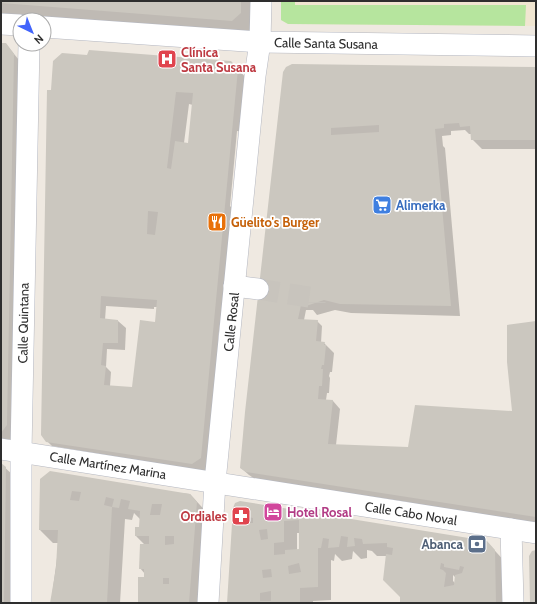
<svg xmlns="http://www.w3.org/2000/svg" width="537" height="604" viewBox="0 0 537 604" font-family="Cabin,sans-serif">
<style>
.education{fill:#f0e6d1}
.green{fill:#b6e59e}
.shadow{fill:#0003;fill-rule:evenodd}
.building{fill:#cbc7bf;fill-rule:evenodd}
.lines{fill:none;stroke-linecap:round;stroke-linejoin:round}
.minor-tunnel{stroke:#c8c4bd;stroke-width:21;stroke-dasharray:21 10;stroke-linecap:butt}
.minor-casing{stroke:#b4b7c1;stroke-width:22}
.minor{stroke:#fff;stroke-width:21}
.labels{text-anchor:middle;stroke-width:3.5;stroke-linejoin:round;paint-order:stroke}
.street-label{font-size:13px;fill:#2e2e2e;stroke:#fff}
.health-label{font-size:13px;font-weight:bold;fill:#be3a42;stroke:#fff;text-anchor:start}
.shop-label{font-size:13px;font-weight:bold;fill:#366cbe;stroke:#fff;text-anchor:start}
.food-label{font-size:13px;font-weight:bold;fill:#c56008;stroke:#fff;text-anchor:start}
.hotel-label{font-size:13px;font-weight:bold;fill:#b23c85;stroke:#fff;text-anchor:start}
.service-label{font-size:13px;font-weight:bold;fill:#4e5e75;stroke:#fff;text-anchor:end}
</style>
<rect width="100%" height="100%" fill="#efe9e1"/>
<path class="education" d="M281,1H536V26L288,24L281,20Z"/>
<path class="green" d="M281,1H295V5H526L525,26L288,24L281,20Z"/>
<g class="shadow">
<path d="M1,1H254V26L245,34L1,14Z"/>
<path d="M1,44H6L23,65L11,439L8,440L1,439Z"/>
<path d="M231,62L251,83L246,132L237,131L230,206L232,208L223,316H221L218,339L220,341L210,468L202,474L155,463L52,446L47,441L48,91ZM189,104L193,105L189,144L184,143ZM106,306L154,309V307H157L158,324L135,389L110,386L111,372L106,367L107,349L125,350L126,328L118,321L105,320Z"/>
<path d="M536,68V149H482L472,139V134H469L465,130L451,131V135L442,136L443,146L445,148L460,316L351,313L335,310L317,315L313,310H306L304,320L317,321L322,326L321,343H324L334,353L332,372H330L329,376L330,378L329,393H327L326,400L333,401L340,409L336,445L407,448L513,414L536,322V525L412,506L408,502L255,479L249,475L241,468L284,72Z"/>
<path d="M1,464L14,476L13,603H1Z"/>
<path d="M41,479L190,494L210,516L202,603H139L145,578V574L140,568L145,545L136,536L140,528L141,520L134,513L132,520L125,519L120,603H51L59,543H53L40,530Z"/>
<path d="M234,508L487,542L507,564L508,603H402L387,556H377L372,551L367,550V558L361,559L353,551L352,559L342,561L335,554L334,561L331,560V600L313,601V603H228ZM297,533H300V550H297ZM453,575L456,578V584L453,581Z"/>
</g>
<g class="building">
<path d="M1,1H241V13L232,21L1,3Z"/>
<path d="M1,43H6L14,54L7,425L1,433Z"/>
<path d="M89,50L231,61L238,69L201,458L192,464L46,442L41,435L47,90H51L53,61L62,53L87,55ZM176,92L193,93L188,143L175,141L171,169L167,168ZM148,211L158,212L155,235L147,234ZM101,296L157,300L155,322L140,320L132,387L104,385L106,366L101,365L103,343H118V320L100,318Z"/>
<path d="M292,64L536,67V140H471L470,126L460,127L459,123L444,124V128L435,129L451,306L340,304L324,300L306,306L301,305L298,319L318,320L316,341L325,342L324,345H326L324,365H322L321,369H323L322,386H319L318,399L333,400L328,444L408,447L415,405L512,411L507,362V325L536,321V517L246,472L240,468L245,412L283,72L286,67ZM379,125V132L331,135V128Z"/>
<path d="M1,463L6,467L4,603H1Z"/>
<path d="M50,471L190,494L197,502L189,603H138V577H144V569H139L140,544H149V536H135V527H139L140,511L128,509L130,501L121,499L119,508L112,507L114,499L106,497L104,505L112,507L107,603H50L56,568L58,530H39L40,479ZM72,491L81,492L79,501L70,500ZM152,504H162L160,515H150ZM165,536H174V544L165,545ZM163,578H169V584H163Z"/>
<path d="M240,501L487,541L495,550L496,603H400V597L383,580L386,554L392,555L393,548L387,547V543L363,544L362,539L354,538L355,546L347,547L348,537L341,536L339,547L328,548L329,539L323,538L321,548H318V587L300,588V603H227L233,508L235,503ZM248,517L253,518V523H247ZM299,520V549L285,550V554L274,555V543L284,542V521ZM267,529L268,539L261,540L259,530ZM299,563L301,572L289,574L288,566ZM441,563L444,564V567L459,570L460,566L464,567L462,573L455,575L454,585L444,587L446,573L443,570L440,569ZM271,569L272,577L263,578L262,570ZM271,591V601H260V593Z"/>
<path d="M536,550V603H530L529,556L532,551Z"/>
</g>
<g class="lines">
<path class="minor-tunnel" d="M258,289L315,298V303"/>
<defs>
<g id="minor">
<path d="M1,24L20,25"/>
<path d="M44,27L260,42L536,46"/>
<path d="M234,286L258,289"/>
<path d="M1,449L536,533"/>
<path d="M511,529L513,603"/>
<path d="M21,603V452L29,44"/>
<path d="M208,603L215,482L255,76L260,42L261,1"/>
</g>
</defs>
<use href="#minor" class="minor-casing"/>
<use href="#minor" class="minor"/>
</g>
<defs>
<symbol id="hospital-square" viewBox="-11 -11 22 22"><rect x="-9" y="-9" width="18" height="18" rx="4" fill="#e0444e" stroke="#fff"/><path d="M-5-5h3v3.5h4V-5h3V5h-3V1.5h-4V5h-3Z" fill="#fff"/></symbol>
<symbol id="supermarket-square" viewBox="-11 -11 22 22"><rect x="-9" y="-9" width="18" height="18" rx="4" fill="#3f7fe0" stroke="#fff"/><path d="M-6-5.5h2.5l.6 2H6L4.5 2H-2.5L-4.4-4H-6ZM-1.5 3.2a1.3 1.3 0 1 0 .1 0ZM3 3.2a1.3 1.3 0 1 0 .1 0Z" fill="#fff"/></symbol>
<symbol id="restaurant-square" viewBox="-11 -11 22 22"><rect x="-9" y="-9" width="18" height="18" rx="4" fill="#e8710a" stroke="#fff"/><path d="M-5-6h1v4h1v-4h1v4h1v-4h1v5L-1.5 .5V6h-2V.5L-5-1ZM5-6V6H3V1.5H1.5Q1.5-4 5-6Z" fill="#fff"/></symbol>
<symbol id="hotel-square" viewBox="-11 -11 22 22"><rect x="-9" y="-9" width="18" height="18" rx="4" fill="#d1479c" stroke="#fff"/><path d="M-6-4.5h1.5V1H6V5H4.5V3h-9V5H-6ZM-4 0a1.8 1.8 0 1 1 3.6 0ZM.5 0V-2.5h3Q6-2.5 6 0Z" fill="#fff"/></symbol>
<symbol id="pharmacy-square" viewBox="-11 -11 22 22"><rect x="-9" y="-9" width="18" height="18" rx="4" fill="#e0444e" stroke="#fff"/><path d="M-2-6h4v4h4v4h-4v4h-4v-4h-4v-4h4Z" fill="#fff"/></symbol>
<symbol id="bank-square" viewBox="-11 -11 22 22"><rect x="-9" y="-9" width="18" height="18" rx="4" fill="#5c6f8a" stroke="#fff"/><path d="M-6-4H6V4H-6ZM0-2.3a2.3 2.3 0 1 0 0 4.6a2.3 2.3 0 1 0 0-4.6Z" fill="#fff"/></symbol>
</defs>
<g fill-rule="evenodd">
<use href="#hospital-square" x="156" y="48" width="22" height="22"/>
<use href="#supermarket-square" x="371" y="194" width="22" height="22"/>
<use href="#restaurant-square" x="206" y="211" width="22" height="22"/>
<use href="#hotel-square" x="262" y="501" width="22" height="22"/>
<use href="#pharmacy-square" x="230" y="505" width="22" height="22"/>
<use href="#bank-square" x="466" y="533" width="22" height="22"/>
</g>
<g class="labels">
<g class="street-label">
<text transform="translate(326 43) rotate(1)" y="5">Calle Santa Susana</text>
<text transform="translate(231 322) rotate(-84)" y="5">Calle Rosal</text>
<text transform="translate(23 323) rotate(-89)" y="5">Calle Quintana</text>
<text transform="translate(108 465) rotate(9)" y="5">Calle Martínez Marina</text>
<text transform="translate(411 513) rotate(9)" y="5">Calle Cabo Noval</text>
</g>
<g class="health-label">
<text x="181" y="57">Clínica<tspan x="181" dy="15">Santa Susana</tspan></text>
<text x="227" y="521" text-anchor="end">Ordiales</text>
</g>
<g class="shop-label">
<text x="396" y="210">Alimerka</text>
</g>
<g class="food-label">
<text x="231" y="227">Güelito's Burger</text>
</g>
<g class="hotel-label">
<text x="287" y="517">Hotel Rosal</text>
</g>
<g class="service-label">
<text x="463" y="549">Abanca</text>
</g>
</g>
<rect width="537" height="604" fill="none" stroke="#2e2e2e" stroke-width="4"/>
<g transform="translate(32 32) rotate(137)"><circle r="19" fill="#ffffff" stroke="#ababab"/>
<path d="M0-3L7 15L0 10L-7 15Z" fill="#4264fb"/>
<text y="-6" font-size="11" font-weight="bold" text-anchor="middle" fill="#2e2e2e">N</text>
</g>
</svg>
